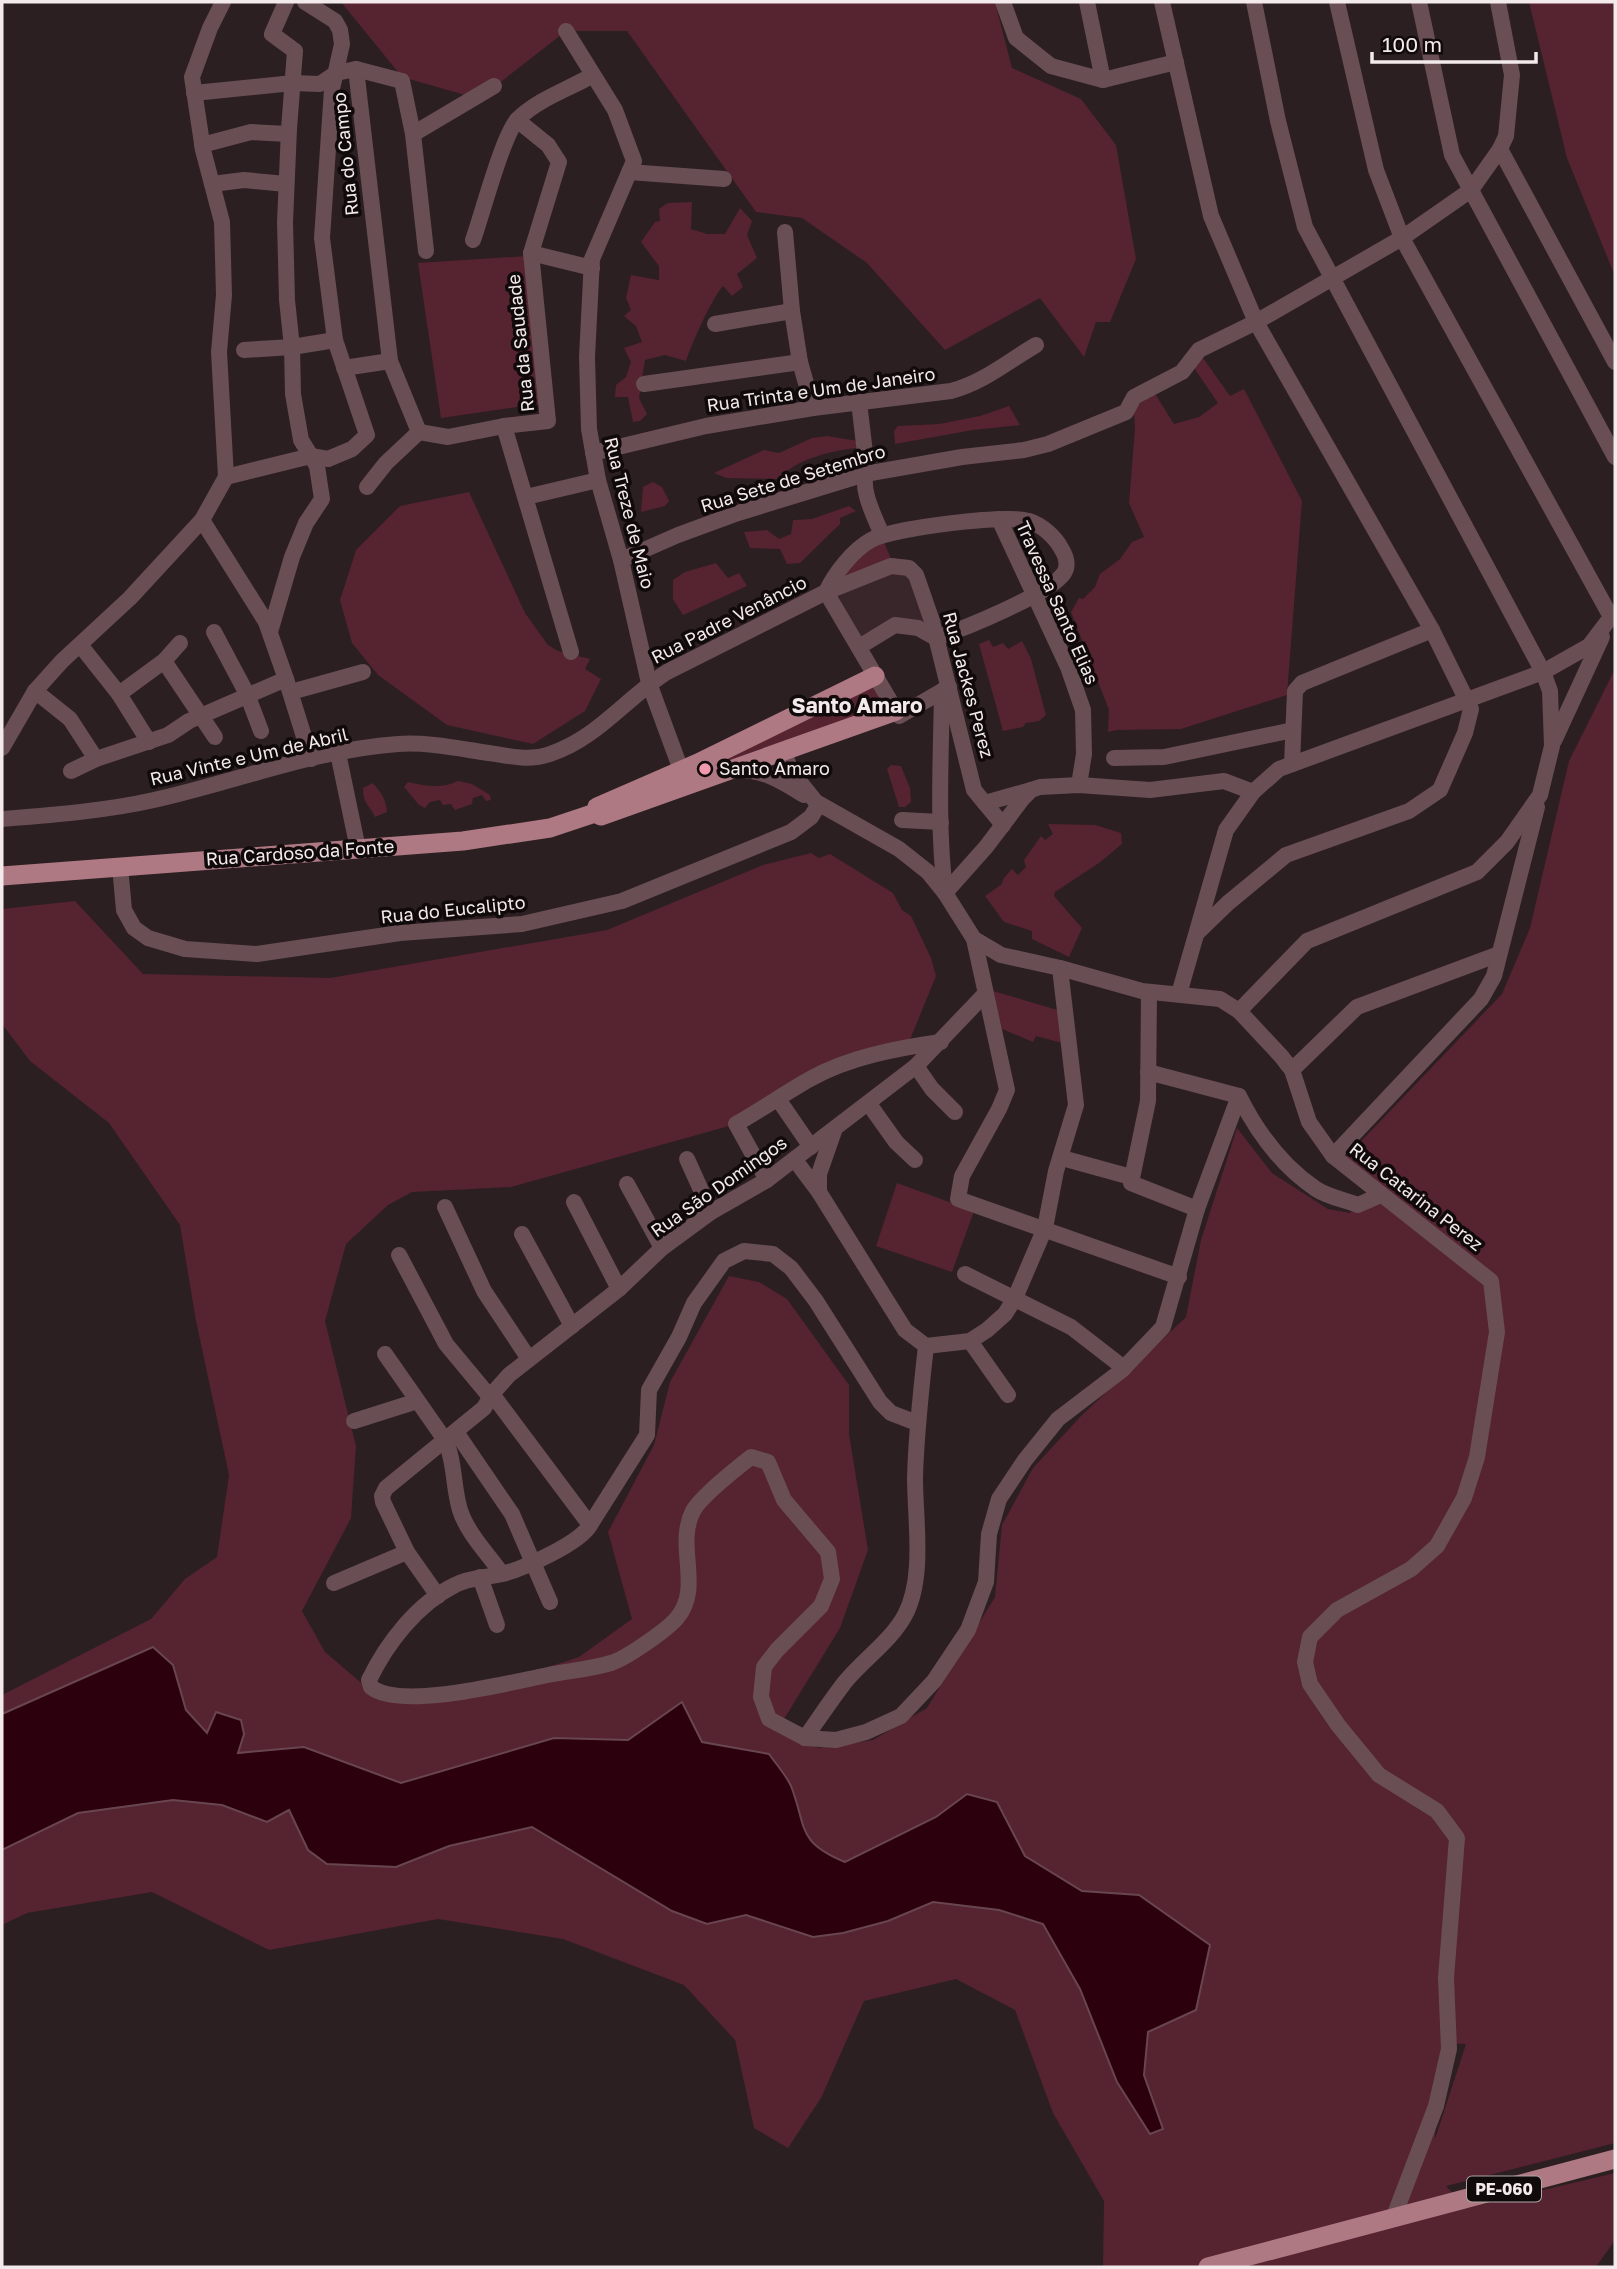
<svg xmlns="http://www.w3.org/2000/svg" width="1617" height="2269" viewBox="0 0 1617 2269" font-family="'Golos Text',sans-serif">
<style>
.built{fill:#39262a}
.green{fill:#562330;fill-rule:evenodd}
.water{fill:#2c000d;stroke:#684650;stroke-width:2}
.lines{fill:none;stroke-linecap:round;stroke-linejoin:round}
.minor{stroke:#694e54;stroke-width:16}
.major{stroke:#af7984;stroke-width:19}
.poi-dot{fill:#f29aad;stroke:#100a0b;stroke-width:2.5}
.labels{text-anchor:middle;stroke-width:7;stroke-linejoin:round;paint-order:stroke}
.shield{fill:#100a0b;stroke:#afa7a8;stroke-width:2}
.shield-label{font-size:16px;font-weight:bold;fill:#f3eaeb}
.street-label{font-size:18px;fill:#f3eaeb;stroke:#100a0b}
.poi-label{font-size:18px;fill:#f3eaeb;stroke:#100a0b;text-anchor:start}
.quarter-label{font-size:21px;font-weight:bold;fill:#f3eaeb;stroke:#100a0b}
</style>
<rect width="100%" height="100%" fill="#2b1f21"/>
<path class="built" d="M892,569L908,570L926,622L858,640L837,593Z"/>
<g class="green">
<path d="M341,2H995L1012,68L1081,99L1116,145L1136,259L1110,322H1096L1084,357L1040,298L945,350L867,263L802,218L756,212L627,31H566L479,99L402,77Z"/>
<path d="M1529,2H1615V276L1567,158Z"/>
<path d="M692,202L691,229L707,234H725L740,208L752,221L747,235L757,258L737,274L743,287L732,296L723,286C712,298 691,345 686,361L665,355L645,360L639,398L647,414L640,421L633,422L628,397H615L616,385L626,377L631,362L624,348L642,342L636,326L624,316L631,310L626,298L631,275L659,280V266L641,242L655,222L660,221L659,209L668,203Z"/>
<path d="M527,256L545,403L441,418L418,263Z"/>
<path d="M1201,355L1230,396L1244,389L1302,501L1287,695L1181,729L1117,730L1108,732L1109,710L1071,612L1079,598L1083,599L1095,587L1100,574L1120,559L1132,542L1144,537L1129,503L1135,428L1133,399L1152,389L1174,424L1199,417L1218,403L1190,362Z"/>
<path d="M1009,406L1020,425L973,430L895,444L894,431L898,426L939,424L980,416Z"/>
<path d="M827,436L858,441L856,448C827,452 799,458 778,479L726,478L714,473L764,450L779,453L812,438Z"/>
<path d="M653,482L662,487L669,501L665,506L641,512L643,487Z"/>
<path d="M469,492L525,613L548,645L558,651L590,659L585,669L601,679L585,711L533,744L447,725L378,675L352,643L340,600L356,550L400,506Z"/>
<path d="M849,506L856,511L840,518V524L800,563L787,564L780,549L750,548L744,532L767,530L779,539L791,534L793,520L812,519Z"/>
<path d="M883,540L892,561L834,580L846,567Z"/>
<path d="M716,563L728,578L739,573L747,586L683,615L673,599V580L685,572Z"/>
<path d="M989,640L993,647L1003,643L1008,649L1022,641L1031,659L1046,715L1039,721L1026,723L1023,727L1003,731L979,644Z"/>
<path d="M1615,669V2143L1446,2186L1467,2208L1615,2173V2240L1596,2267H1103L1104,2201L1053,2113L1015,2010L956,1979L864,2001L821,2098L788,2148L754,2128L735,2040L684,1985L563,1939L438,1919L269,1950L152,1892L27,1913L2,1925V1695L151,1619L185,1579L217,1557L229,1475L196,1321L180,1225L109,1123L30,1061L2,1024V909L75,901L143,974L330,978L607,930L763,865L811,853L819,858L830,854L893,893L902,910L911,916L931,958L936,976L907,1047L840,1066L736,1124L511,1187L412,1192L388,1205L346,1244L325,1321L356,1446L351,1518L302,1611L325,1652L373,1693H470L579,1657L632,1619L608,1532L654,1445L670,1382L729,1276L759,1282L787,1299L849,1385V1434L868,1550L840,1628L784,1719L818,1748L873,1740L927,1708L995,1597L1002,1525L1033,1468L1080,1417L1186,1317L1201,1240L1237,1128L1272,1173L1328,1209L1350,1213L1375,1180L1346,1157L1502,994L1530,928L1569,761ZM1444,2043L1466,2044L1435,2139L1438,2063Z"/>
<path d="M872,684L886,704L702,774L699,766Z"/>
<path d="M891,765L901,766L910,788L911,802L905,807H899L887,769Z"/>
<path d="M458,781L472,784L490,795L491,800L486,801L482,795L473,798L472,804L455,810L451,804L443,805L440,800L430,802L425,808L419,805L404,787L408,782C424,786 442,789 458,781Z"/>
<path d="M373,783C381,793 386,798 387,812L375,817C369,804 363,804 363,788Z"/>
<path d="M1048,824L1095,825L1121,833L1122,844L1099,863L1055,892L1054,896L1082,928L1069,957L1032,939V931L1004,922L985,896L1002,884L1003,879L1012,869L1018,875L1026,867L1024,860L1041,836L1045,840L1053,834Z"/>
<path d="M993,991L1071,1014L1066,1044L1036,1036L1033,1042L1002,1029Z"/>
<path d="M897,1183L974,1211L952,1272L876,1246Z"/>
</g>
<path class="water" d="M153,1647L173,1665L186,1710L207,1733L216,1712L241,1720L244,1734L238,1753L304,1747L401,1783L554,1738L628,1740L682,1702L702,1742L769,1754C776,1764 786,1775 791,1786C807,1827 796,1842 845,1862L936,1817L967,1794L997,1802L1025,1856L1082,1891L1139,1895L1210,1945L1196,2010L1148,2032L1144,2075L1163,2129L1150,2134L1117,2082L1080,1989L1043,1924L999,1910L933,1902L888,1921L843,1933L813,1937L746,1915L707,1924L672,1911L532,1827L449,1846L396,1867L327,1864L308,1850L289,1810L267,1822L222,1805L173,1800L78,1813L2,1850V1714Z"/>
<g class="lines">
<g class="minor">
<path d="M1003,2L1016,38L1051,66L1103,80L1176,62"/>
<path d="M1087,2L1103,80"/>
<path d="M1162,2L1211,216L1256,322L1432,630L1471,709L1465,733L1440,790L1409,811L1286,855L1228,903L1198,932"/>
<path d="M1419,2L1452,155L1615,457"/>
<path d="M566,31L615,110L634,161L592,259L587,357L589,429L598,480L621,560L649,683L681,770"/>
<path d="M356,69L390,361L419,432"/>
<path d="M194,93L293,83L320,84L336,73L356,69L402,81L413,134L426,251"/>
<path d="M413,134L494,86"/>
<path d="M202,145L251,132L288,134"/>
<path d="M1500,149L1615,362"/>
<path d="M629,172L724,179"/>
<path d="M212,184L244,180L286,184"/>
<path d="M785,232L792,311L800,362L813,408"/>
<path d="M473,240C482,215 503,134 518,119C538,99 569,89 593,75"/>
<path d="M531,253L592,268"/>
<path d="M715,324L792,311"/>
<path d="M244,350L292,347L335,340"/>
<path d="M344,368L390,361"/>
<path d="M644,384L800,362"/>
<path d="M859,402L867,470C859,489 875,517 882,535"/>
<path d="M504,426L571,652"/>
<path d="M419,432L448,437L504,426L548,421L531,253L559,162L548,145L517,120"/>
<path d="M593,453L706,426L813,408L951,391C984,382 1007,362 1036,345"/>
<path d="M226,477L311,456L328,459L352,449L367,435L335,340L322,238L332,89L342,44L340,30L335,21L305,2"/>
<path d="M367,487L386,463L419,432"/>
<path d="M526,497L598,480"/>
<path d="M999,519L1068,667L1083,710L1084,754L1079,785"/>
<path d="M202,520L266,622L286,679"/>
<path d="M621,560L678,535L738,513L865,474L962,457L1024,450L1048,444L1126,412L1134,397L1182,372L1199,350L1256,322L1402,238L1471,190L1500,149L1506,136L1512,75L1498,2"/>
<path d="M826,592C835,573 853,550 871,540C893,528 1005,514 1029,521C1042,525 1055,537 1061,548C1066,556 1069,565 1064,573C1050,594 963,629 936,638L918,628L895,625L859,647"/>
<path d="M826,592L891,566L909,568L916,575L932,621L974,790L1003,825"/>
<path d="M214,632L247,694L261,731"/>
<path d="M270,632L292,557L306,523L322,499L317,466L301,440L293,394L292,347L287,300L285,222L289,129L295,51L272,34L286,2"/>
<path d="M81,646L119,694L164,661L180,643"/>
<path d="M164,661L215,737"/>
<path d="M35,691L70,719L96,759"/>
<path d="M942,691C941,758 937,824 945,891"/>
<path d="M291,692L363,672"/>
<path d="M119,694L149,742"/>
<path d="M1554,741L1602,637"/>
<path d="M790,747L785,755L791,771L816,802L899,849L928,872L945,893L974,939L1001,955L1060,968L1142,991L1220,999L1239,1011L1281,1056L1292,1070L1309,1122L1333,1156L1491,1281L1497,1332L1477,1457L1464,1498L1437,1546L1411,1569L1337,1610L1310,1637L1305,1662L1310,1684L1338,1725L1379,1775L1437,1811L1457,1838L1446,1978L1449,2049L1436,2106L1393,2219"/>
<path d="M2,748L35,691L62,661L130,598L202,520L226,477L219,352L224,295L222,222L203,150L192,77L210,28L223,2"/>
<path d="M338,753L358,849"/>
<path d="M1114,758L1164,757L1293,730"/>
<path d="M1292,764L1295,691L1302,683L1432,630"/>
<path d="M735,770C763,769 781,781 804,795"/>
<path d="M71,771L96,759L168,735L189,721L286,679L311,759"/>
<path d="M985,803L1031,790"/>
<path d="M2,819C52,815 105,811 154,800C235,782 314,750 398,744C425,742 456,748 482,752C506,755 527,762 550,754C598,738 626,698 667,672L826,592L899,716L949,687"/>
<path d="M902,820L941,822"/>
<path d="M120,866L124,910L134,928L148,938L185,949L257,954L400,933L522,924L622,901L791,832L811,817L819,804"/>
<path d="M945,893L986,847L1023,798L1031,790L1040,787L1079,785L1150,790L1224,781L1253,792"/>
<path d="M974,939L1007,1090L999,1109L962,1176L958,1199L1179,1277"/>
<path d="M1149,992L1148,1101L1131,1183L1197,1209"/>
<path d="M1179,994L1226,830L1253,792L1279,769L1543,672L1589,646L1611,617L1402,238L1376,170L1337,2"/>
<path d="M1239,1011L1307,941L1477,872L1507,842L1540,795L1552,746L1550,691L1543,672L1305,227L1278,121L1254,2"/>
<path d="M916,1066L932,1089L955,1112"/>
<path d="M1292,1070L1357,1007L1499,954"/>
<path d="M1148,1072L1239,1096"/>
<path d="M778,1099L811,1147"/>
<path d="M869,1104L896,1142L915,1160"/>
<path d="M1333,1156L1481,999L1494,976L1537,807"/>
<path d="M1062,1158L1131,1177"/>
<path d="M687,1159L711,1212"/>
<path d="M795,1160L819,1192L905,1330L926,1346L970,1341L987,1330L1005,1314L1015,1298L1045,1228L1056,1171L1076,1105L1060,968"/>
<path d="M767,1180L736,1124C761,1110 785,1093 810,1079C849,1057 898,1048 941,1042"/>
<path d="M627,1184L662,1248"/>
<path d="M819,1192V1174L834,1131"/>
<path d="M574,1202L619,1289"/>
<path d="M445,1207L484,1291L529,1359"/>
<path d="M522,1234L572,1326"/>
<path d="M399,1255L446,1344L490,1397"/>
<path d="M965,1274L1071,1327L1124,1368"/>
<path d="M970,1341L1008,1395"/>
<path d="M385,1354L445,1440C455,1460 453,1488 460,1510C467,1533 489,1555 502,1574"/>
<path d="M492,1394L590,1525C580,1543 523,1569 502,1574C486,1578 470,1577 455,1585C417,1604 387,1643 369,1680L371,1687C401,1711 512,1682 548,1675C569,1671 591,1669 611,1663C625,1659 667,1630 677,1618C703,1587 675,1546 693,1511C701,1496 737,1468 751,1457L768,1462L784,1500L828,1552L832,1579L821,1606L777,1650L764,1667L761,1697L769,1719L805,1738L836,1740L866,1732L901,1716L934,1681L968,1630L986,1582L989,1534L999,1499L1025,1460L1058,1419L1121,1371L1163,1327L1197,1209L1239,1096C1257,1132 1283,1167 1316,1189C1328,1197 1345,1200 1358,1205L1381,1195"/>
<path d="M354,1421L417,1401"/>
<path d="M456,1432L512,1514L550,1602"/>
<path d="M590,1525L647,1435L649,1390L679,1337L694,1303L724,1261L744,1251L773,1254L791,1268L816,1301L880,1402L891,1413L917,1423"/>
<path d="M480,1577L497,1625"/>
<path d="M334,1583L407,1552"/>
<path d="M438,1596L407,1552L383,1502L382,1496L386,1488L484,1408L492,1394L509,1375L619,1289L662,1248L711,1212L767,1180L916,1066L985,994"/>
<path d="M805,1738C818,1720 831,1700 845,1682C864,1659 891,1641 905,1615C925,1577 915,1520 915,1478C916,1434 921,1390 926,1346"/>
</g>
<g class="major">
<path d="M875,676L698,763L597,807L595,813L601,816L896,711"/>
<path d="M2,876L463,841L550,828L595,813"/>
<path d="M1208,2267L1615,2159"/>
</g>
</g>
<circle class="poi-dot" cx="705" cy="769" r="7"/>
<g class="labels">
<rect class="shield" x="1467" y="2176.5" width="74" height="25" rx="5"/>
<g class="shield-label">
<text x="1504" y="2195">PE-060</text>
</g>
<g class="street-label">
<text transform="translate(346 154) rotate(-96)" y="6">Rua do Campo</text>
<text transform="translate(521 343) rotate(-96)" y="6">Rua da Saudade</text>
<text transform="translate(821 390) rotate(-8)" y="6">Rua Trinta e Um de Janeiro</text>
<text transform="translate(793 479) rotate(-17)" y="6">Rua Sete de Setembro</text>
<text transform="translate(629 513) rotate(76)" y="6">Rua Treze de Maio</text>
<text transform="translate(1057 603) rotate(66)" y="6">Travessa Santo Elias</text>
<text transform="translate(729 620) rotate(-27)" y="6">Rua Padre Venâncio</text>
<text transform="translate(968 685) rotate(75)" y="6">Rua Jackes Perez</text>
<text transform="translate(249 757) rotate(-13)" y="6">Rua Vinte e Um de Abril</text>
<text transform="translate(300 853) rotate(-4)" y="6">Rua Cardoso da Fonte</text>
<text transform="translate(453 910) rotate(-6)" y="6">Rua do Eucalipto</text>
<text transform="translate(719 1187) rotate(-35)" y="6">Rua São Domingos</text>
<text transform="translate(1416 1197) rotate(38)" y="6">Rua Catarina Perez</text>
</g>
<g class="poi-label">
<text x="719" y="775">Santo Amaro</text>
</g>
<g class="quarter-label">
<text x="857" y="713">Santo Amaro</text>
</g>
</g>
<rect width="1617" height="2269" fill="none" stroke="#f3eaeb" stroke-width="7"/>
<path d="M1372 52v10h164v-10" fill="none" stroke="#f3eaeb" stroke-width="3.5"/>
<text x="1382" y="52" font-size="21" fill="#f3eaeb" stroke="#100a0b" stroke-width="5" paint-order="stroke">100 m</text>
</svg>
